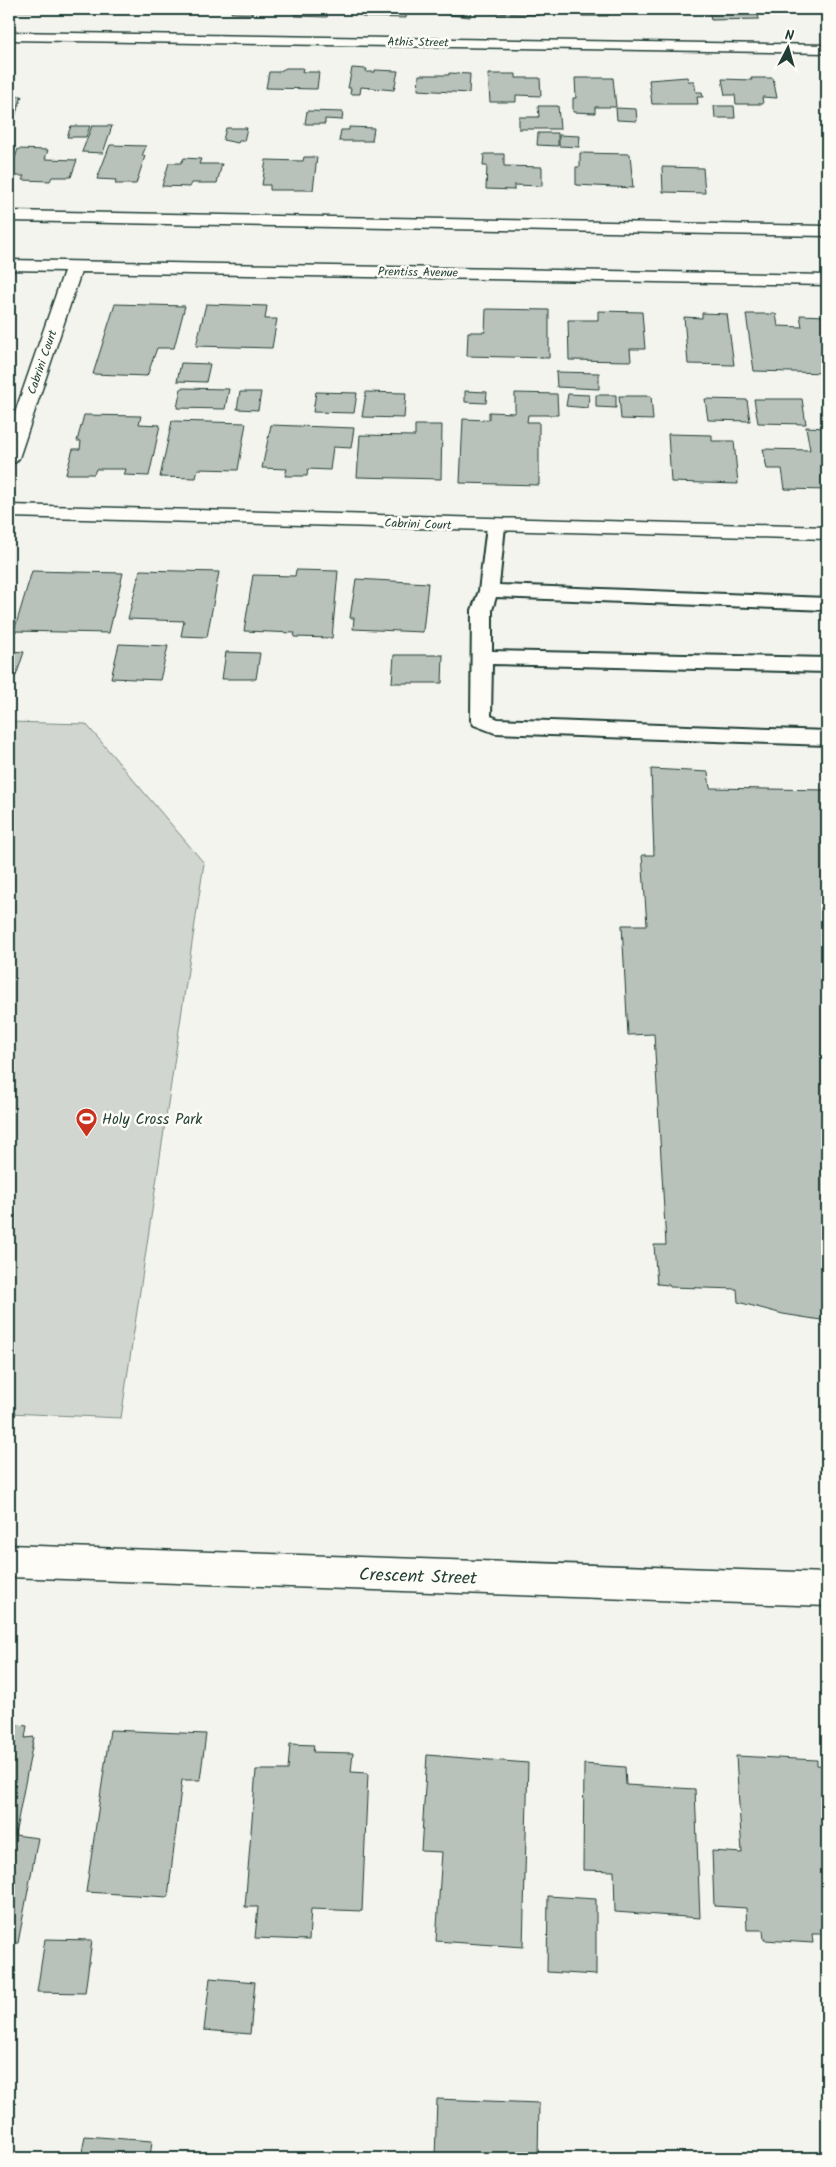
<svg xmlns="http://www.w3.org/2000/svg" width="836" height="2167" viewBox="0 0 836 2167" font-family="Kalam,sans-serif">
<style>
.green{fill:#d1d6d1;stroke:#788a82}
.building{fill:#b9c1bb;stroke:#1f3d34}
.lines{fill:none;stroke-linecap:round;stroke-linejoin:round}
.lane-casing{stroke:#1f3d34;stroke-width:4}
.street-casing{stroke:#1f3d34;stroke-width:3}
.lane{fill:#fdfcf7;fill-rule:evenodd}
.street{fill:#fdfcf7;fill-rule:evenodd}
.labels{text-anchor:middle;stroke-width:5;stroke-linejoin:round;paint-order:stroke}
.far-street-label{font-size:12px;fill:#1f3d34;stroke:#fdfcf7}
.poi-label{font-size:15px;fill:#1f3d34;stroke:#fdfcf7;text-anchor:start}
.near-street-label{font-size:18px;fill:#1f3d34;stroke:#fdfcf7}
</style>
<rect width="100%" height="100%" fill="#f4f4ef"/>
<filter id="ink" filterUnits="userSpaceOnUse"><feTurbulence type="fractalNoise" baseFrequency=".02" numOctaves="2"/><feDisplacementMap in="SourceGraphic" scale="10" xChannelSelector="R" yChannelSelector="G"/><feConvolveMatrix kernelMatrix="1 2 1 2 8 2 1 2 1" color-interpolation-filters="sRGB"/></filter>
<g filter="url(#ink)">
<path class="green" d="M9,722L86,724L204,863L121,1418L9,1413Z"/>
<g class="building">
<path d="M11,9H56L54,12L10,11Z"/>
<path d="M214,9H270L269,11L253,10L252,14L231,13L232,10Z"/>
<path d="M294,9H330L327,17L295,16Z"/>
<path d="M364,9H407L406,18L362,17Z"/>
<path d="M433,9H471L470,17L433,13Z"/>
<path d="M492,9H539V15L492,13Z"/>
<path d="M571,9H625L626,13H608V16H582V13H571Z"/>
<path d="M709,9H757L759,19L711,20Z"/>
<path d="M286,68H303L302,72H319L317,89L266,88L269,72H278Z"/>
<path d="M352,68L367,69L366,72H375V70L398,71L394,90L361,87L360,94H350L351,88H348Z"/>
<path d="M449,73L470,74L469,93L418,90L419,75H449Z"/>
<path d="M488,74H516V78H540L541,96L516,95V102H490Z"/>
<path d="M687,77L688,81H694L696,92H702L703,97H697L698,104H652L649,80Z"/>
<path d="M575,78H613L616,107H595V113L573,112V98H576Z"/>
<path d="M751,78H773L777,98L762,97L763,104H736L735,95H725L722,79L752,80Z"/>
<path d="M9,96H22L14,119H9Z"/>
<path d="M538,106H558L560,129H519V117H539Z"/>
<path d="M714,106H734L735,118H715Z"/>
<path d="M616,108L636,109L637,121L617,120Z"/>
<path d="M307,111L343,112L342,120L325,119V124H305Z"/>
<path d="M71,126H90L86,137H67Z"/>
<path d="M92,126H112L103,153L82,152Z"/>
<path d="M349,127L374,128L372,141H339L341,130H349Z"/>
<path d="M226,128H247L244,141H239L238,143L223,140Z"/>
<path d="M538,133H558V146L537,145Z"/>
<path d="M559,135L580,136L579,147L559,146Z"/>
<path d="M110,145L146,146L142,156H145L136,184H115L116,180L97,179Z"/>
<path d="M18,149L48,150L45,159L77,160L71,177H52L50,181L22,180L24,176H9Z"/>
<path d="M580,153L630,154L633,188L576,185V167H580Z"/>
<path d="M484,154H504V166L542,167V186L514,185V190L486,189L487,166H483Z"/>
<path d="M304,157H317L313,190H270V185H262L266,160L303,161Z"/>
<path d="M184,158L201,159L199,164H222L217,183H192L190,187L162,186L169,163H181Z"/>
<path d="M662,167L703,168L705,193L663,192Z"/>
<path d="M115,304L185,306L174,348H157L147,376L93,374Z"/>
<path d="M206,304L267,306L265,319H277L272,348L196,346Z"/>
<path d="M486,309L549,310V358L467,356L468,332H485Z"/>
<path d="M598,311L642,312L645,349H630L631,361L569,360L568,320H598Z"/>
<path d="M702,313L727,314L734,365L688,364L684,317L702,318Z"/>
<path d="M746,314H776L778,326L802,327L800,315L826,316L827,373L754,371Z"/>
<path d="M181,363L210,364L206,382L177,381Z"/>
<path d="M556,372L599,373V389L557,387Z"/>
<path d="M181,388L229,389L225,409L177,408Z"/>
<path d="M465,391L487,392L486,403L465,402Z"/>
<path d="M240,392H261L258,410L237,409Z"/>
<path d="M316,392L357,393L354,413L313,412Z"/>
<path d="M366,392L406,393L404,418L362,417Z"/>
<path d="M515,393L557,394L558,415H528L527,422H539V485L460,483L463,419L489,420V412L515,413Z"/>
<path d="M568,394L589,395L588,408L566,406Z"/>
<path d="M596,395H616V408L596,407Z"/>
<path d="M619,396H651L653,420L621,419Z"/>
<path d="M705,399L747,400L750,421L708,420Z"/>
<path d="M754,399H802L806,424L758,423Z"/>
<path d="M84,415L141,416L139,424L160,425L149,476L124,475L126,469H96L94,474H66L73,449H80L81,441H77Z"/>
<path d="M172,421L246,423L238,470L198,469L196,478L160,477Z"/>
<path d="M271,425L354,428L351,448L333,447L330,470L308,469L307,476H285L287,469L262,468Z"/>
<path d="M415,425H442L441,479L357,477L360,435L415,436Z"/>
<path d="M806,427L827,428V490L785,489L782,469H767L763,449L810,450Z"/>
<path d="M668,434L712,435V441H734L738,484L671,482Z"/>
<path d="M140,570L219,572L207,637L181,636L184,621L128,619Z"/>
<path d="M296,570L338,571L332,638L294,637L295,633L244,631L253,575L295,576Z"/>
<path d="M32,571L123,573L109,633L14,631Z"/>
<path d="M356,579L428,583L423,632L353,629L354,618H350Z"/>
<path d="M119,644L168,646L160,680L111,678Z"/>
<path d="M9,651L24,652L16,676H9Z"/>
<path d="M226,652L260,653L256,679H222Z"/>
<path d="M394,655H443L442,683H392Z"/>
<path d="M651,769L708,772L710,788L827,790V1321L783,1314L738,1302L737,1289L670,1287L669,1285L657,1284L654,1245H666L654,1034L628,1035L622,925H647L642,855H654Z"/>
<path d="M9,1724L27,1726L25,1738L34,1737L15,1835L38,1838L18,1943H9Z"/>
<path d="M110,1730L206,1734L200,1780H182L168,1897L86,1892Z"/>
<path d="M290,1744L314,1745L313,1752L353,1753L351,1772L368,1773L362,1911L311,1909L309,1940L255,1938L258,1907H245L256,1770H288Z"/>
<path d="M427,1755L528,1763L523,1947L436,1941L442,1852L421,1851Z"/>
<path d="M736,1756L817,1760V1765L827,1766V1811H823L827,1869V1934H812L813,1943L764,1940L763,1930H747L746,1908L714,1906L712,1851L742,1853Z"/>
<path d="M584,1764L625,1767L626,1785L695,1789L700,1918L615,1912L614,1871L583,1870Z"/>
<path d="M548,1896L596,1899V1975L547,1972Z"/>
<path d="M45,1939L92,1940L85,1993L37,1992Z"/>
<path d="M210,1978L255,1982L250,2034L204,2030Z"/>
<path d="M437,2099L539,2103L538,2158H435Z"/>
<path d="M85,2136L152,2141L150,2158H81Z"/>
</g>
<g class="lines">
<defs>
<path id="lane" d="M496,520L503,522L505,526L499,585L827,598V610L496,597L492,610V651L827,658V672L492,664L491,716L498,719L827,731V745L495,733L474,725L471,720L472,610L479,591L487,526L489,522Z"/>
<g id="street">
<path d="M9,32L827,45V53L9,40Z"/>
<path d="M9,211L827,226V236L9,221Z"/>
<path d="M9,260L827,275V285L81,272L19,458L16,462L9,464V430L64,271L9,270Z"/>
<path d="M9,505L827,527V539L9,517Z"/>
<path d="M9,1545L827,1573V1606L9,1577Z"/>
</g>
</defs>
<use href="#lane" class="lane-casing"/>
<use href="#street" class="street-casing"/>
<use href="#lane" class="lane"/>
<use href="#street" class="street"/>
</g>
</g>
<defs>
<symbol id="stadium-pin" viewBox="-11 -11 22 30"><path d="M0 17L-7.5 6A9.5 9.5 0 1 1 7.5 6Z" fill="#c8321e" stroke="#fdfcf7"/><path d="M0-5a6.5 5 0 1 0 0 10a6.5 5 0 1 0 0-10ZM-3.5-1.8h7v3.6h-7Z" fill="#fff"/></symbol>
</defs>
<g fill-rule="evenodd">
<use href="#stadium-pin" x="74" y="1106" width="25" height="34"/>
</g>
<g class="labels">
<g class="far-street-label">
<text transform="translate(418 42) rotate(1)" y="4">Athis Street</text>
<text transform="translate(418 272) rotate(1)" y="4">Prentiss Avenue</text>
<text transform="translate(42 362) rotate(-71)" y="4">Cabrini Court</text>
<text transform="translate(418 524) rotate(2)" y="4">Cabrini Court</text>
</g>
<g class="poi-label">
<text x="102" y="1124">Holy Cross Park</text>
</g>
<g class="near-street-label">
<text transform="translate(418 1576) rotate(2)" y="6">Crescent Street</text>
</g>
</g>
<rect width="836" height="2167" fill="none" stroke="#fdfcf7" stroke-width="30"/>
<rect x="15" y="15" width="806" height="2137" fill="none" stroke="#1f3d34" stroke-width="2" filter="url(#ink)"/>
<g transform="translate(788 48) rotate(6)" stroke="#fdfcf7" stroke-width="4" paint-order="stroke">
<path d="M0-4L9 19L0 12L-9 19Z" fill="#1f3d34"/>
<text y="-8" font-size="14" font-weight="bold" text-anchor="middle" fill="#1f3d34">N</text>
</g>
</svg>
